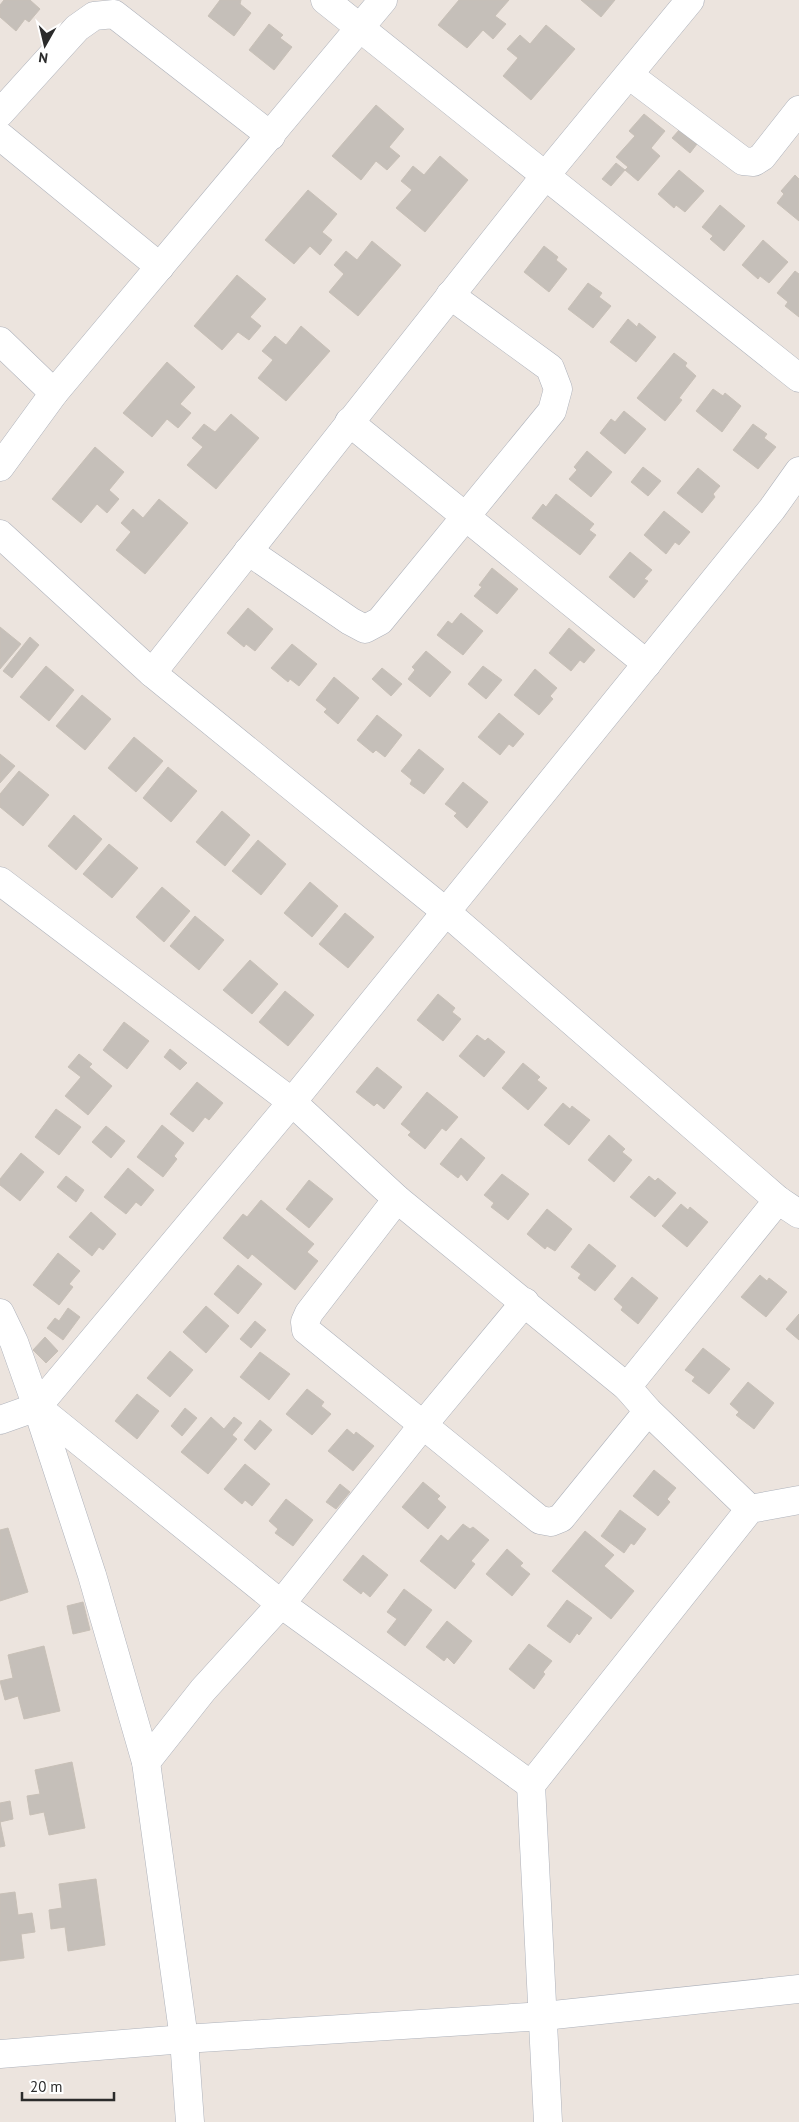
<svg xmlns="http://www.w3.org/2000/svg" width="799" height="2122" viewBox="0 0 799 2122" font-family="'PT Sans',sans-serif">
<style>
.building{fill:#c5bfb9;stroke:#c8c0b7}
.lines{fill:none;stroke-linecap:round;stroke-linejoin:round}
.minor-casing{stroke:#aeb2bb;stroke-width:29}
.minor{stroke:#fff;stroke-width:28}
</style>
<rect width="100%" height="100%" fill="#ece4de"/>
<g class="building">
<path d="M4,0H30L40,9L29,22L25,19L16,31L0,17V5Z"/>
<path d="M220,0H241L240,4L251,13L234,36L208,16Z"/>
<path d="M459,0H509L495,16L506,24L493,39L483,30L467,48L438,25Z"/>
<path d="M581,0H615L601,17Z"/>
<path d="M269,24L283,35L280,38L292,47L274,70L249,50Z"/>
<path d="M546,25L575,49L531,100L503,76L518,58L507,49L520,35L530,44Z"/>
<path d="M376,105L404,129L389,147L400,156L387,170L376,161L361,180L332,156Z"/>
<path d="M644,114L665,131L651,148L660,156L638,181L625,170L628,167L616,157L635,136L629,131Z"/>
<path d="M680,129L697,144L690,153L672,138Z"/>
<path d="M440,156L468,180L425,232L396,208L412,190L401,181L413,166L424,175Z"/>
<path d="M616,163L625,170L611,186L602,179Z"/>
<path d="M679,170L704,191L685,212L676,205L674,208L658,194Z"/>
<path d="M795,175L799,179V221L777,203L784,194L781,191Z"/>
<path d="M308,190L337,214L322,232L332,240L320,255L310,246L294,264L265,240Z"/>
<path d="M720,205L745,226L724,251L710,239L713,236L702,227Z"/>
<path d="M763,240L788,262L769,283L760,276L758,279L742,265Z"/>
<path d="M372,241L401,265L358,316L329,292L344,274L334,265L346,251L357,260Z"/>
<path d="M544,246L558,257L556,260L567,269L549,292L524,272Z"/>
<path d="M795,271L799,274V317L785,306L788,302L777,293Z"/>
<path d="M237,275L266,299L250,317L261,326L249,340L238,332L222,350L194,326Z"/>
<path d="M588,283L602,293L599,297L611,306L593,328L568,309Z"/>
<path d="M628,319L637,327L639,323L656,337L636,362L610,342Z"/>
<path d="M301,326L330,351L286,401L258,378L273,360L262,351L275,336L286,345Z"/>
<path d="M674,353L687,363L685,366L696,376L679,398L682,400L665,421L637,398Z"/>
<path d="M167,362L195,387L180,404L191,413L178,428L167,419L152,437L123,413Z"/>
<path d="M713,389L723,396L725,393L741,406L722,432L696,411Z"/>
<path d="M624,411L646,429L625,454L600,433L611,419L615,422Z"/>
<path d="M231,414L259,438L216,489L187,465L203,447L192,438L204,424L215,432Z"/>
<path d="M753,424L767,434L764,438L776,447L758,469L733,450Z"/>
<path d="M95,447L124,472L109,490L119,499L107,513L97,504L81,523L52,499Z"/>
<path d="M587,451L612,472L591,497L569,479L577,470L574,467Z"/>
<path d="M643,467L661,481L648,496L631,482Z"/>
<path d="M698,468L720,486L713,494L715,497L702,513L677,493Z"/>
<path d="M556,494L594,524L589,530L596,535L580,555L532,518L543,504L546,507Z"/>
<path d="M159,499L188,523L145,574L116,550L131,532L121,523L133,509L143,518Z"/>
<path d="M664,511L690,532L679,545L675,542L666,554L644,535Z"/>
<path d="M630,552L652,570L644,579L648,581L634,598L609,577Z"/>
<path d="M492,568L518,589L497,614L474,596L482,587L479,585Z"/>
<path d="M248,608L273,629L255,651L246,644L244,647L227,633Z"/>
<path d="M461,613L483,631L463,655L437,635L448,621L452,624Z"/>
<path d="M0,627L21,644L0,669Z"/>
<path d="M569,628L595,650L584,663L580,660L571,671L549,653Z"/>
<path d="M30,637L39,645L12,678L3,671Z"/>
<path d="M292,644L317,664L299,686L290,679L288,682L271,668Z"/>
<path d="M426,651L451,672L430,697L408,679L415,670L412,667Z"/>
<path d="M46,666L74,690L49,721L20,697Z"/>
<path d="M483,666L502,680L486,699L468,684Z"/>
<path d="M382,668L402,684L391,696L372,679Z"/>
<path d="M535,669L557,688L550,696L553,699L539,715L514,695Z"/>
<path d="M334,677L359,698L338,724L324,712L327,709L316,700Z"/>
<path d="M82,695L111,719L85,750L56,726Z"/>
<path d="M499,713L524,734L513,747L509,744L500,755L478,737Z"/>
<path d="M377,715L402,735L385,757L376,750L373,753L357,740Z"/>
<path d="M134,737L163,761L136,792L108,768Z"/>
<path d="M419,749L444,769L424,794L410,784L412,780L401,771Z"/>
<path d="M0,754L15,766L0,783Z"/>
<path d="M168,767L197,791L171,822L143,798Z"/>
<path d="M19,771L49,795L23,826L0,807V794Z"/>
<path d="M463,782L488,802L467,828L454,816L457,813L445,804Z"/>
<path d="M222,811L250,835L225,866L196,842Z"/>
<path d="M74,815L102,839L76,870L48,846Z"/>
<path d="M258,840L286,864L261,895L232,871Z"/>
<path d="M109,844L138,868L112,898L83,874Z"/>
<path d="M310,882L338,906L312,937L284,913Z"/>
<path d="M162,887L190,911L164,942L136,917Z"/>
<path d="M345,913L374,937L348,968L319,944Z"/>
<path d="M195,916L224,940L199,970L170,946Z"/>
<path d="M250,960L278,984L252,1014L223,990Z"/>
<path d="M285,991L314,1015L288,1046L259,1022Z"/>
<path d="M438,994L455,1008L452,1012L461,1019L443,1041L417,1020Z"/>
<path d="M124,1022L149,1041L127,1069L103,1050Z"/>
<path d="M477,1035L485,1041L488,1038L505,1052L484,1077L459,1056Z"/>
<path d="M170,1049L187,1063L180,1070L164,1057Z"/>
<path d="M79,1054L92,1064L89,1067L112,1086L88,1115L65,1096L81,1077L68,1067Z"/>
<path d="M523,1063L540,1077L537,1080L547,1088L528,1110L502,1088Z"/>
<path d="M377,1067L402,1087L384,1109L377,1103L374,1106L356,1092Z"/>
<path d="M197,1082L223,1103L209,1120L205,1117L193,1132L170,1114Z"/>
<path d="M427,1092L458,1117L446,1131L442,1128L425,1149L408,1135L411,1132L401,1124Z"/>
<path d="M563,1103L570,1109L572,1106L590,1120L569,1145L544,1125Z"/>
<path d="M56,1109L81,1127L59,1155L35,1137Z"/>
<path d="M162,1125L184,1143L174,1156L177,1159L163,1177L137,1157Z"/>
<path d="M106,1126L125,1141L111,1158L92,1142Z"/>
<path d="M609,1135L625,1149L622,1152L632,1160L614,1182L588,1160Z"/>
<path d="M461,1138L485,1158L467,1181L461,1174L458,1178L440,1164Z"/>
<path d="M21,1153L44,1172L20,1201L0,1185V1179Z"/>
<path d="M128,1168L154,1190L141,1206L136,1202L126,1214L104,1197Z"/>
<path d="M502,1174L529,1194L508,1220L491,1207L494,1203L484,1195Z"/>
<path d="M66,1176L84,1190L76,1202L57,1187Z"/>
<path d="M649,1176L655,1181L658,1178L676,1193L655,1217L630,1197Z"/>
<path d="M309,1180L333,1199L309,1228L286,1209Z"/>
<path d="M261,1200L314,1244L307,1252L318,1261L295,1290L252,1254L248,1259L223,1238L243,1214L247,1217Z"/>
<path d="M681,1204L688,1210L690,1207L708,1222L687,1247L662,1226Z"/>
<path d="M547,1209L572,1229L555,1251L547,1246L545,1249L527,1234Z"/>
<path d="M91,1212L116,1234L103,1250L99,1247L92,1256L69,1237Z"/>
<path d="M589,1244L616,1266L595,1291L578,1278L581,1274L571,1267Z"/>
<path d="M58,1253L80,1271L69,1284L73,1287L59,1305L33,1285Z"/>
<path d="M238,1265L262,1284L238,1314L214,1294Z"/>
<path d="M760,1275L767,1281L769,1278L787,1292L766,1317L741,1297Z"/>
<path d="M632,1277L658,1298L638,1324L621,1310L623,1307L614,1299Z"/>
<path d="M206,1306L229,1326L206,1353L183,1332Z"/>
<path d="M68,1308L80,1317L63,1340L47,1328L55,1318L59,1321Z"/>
<path d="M799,1314V1340L786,1329Z"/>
<path d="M255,1321L266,1330L251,1348L240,1339Z"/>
<path d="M45,1337L58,1351L46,1363L33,1350Z"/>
<path d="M703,1348L730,1369L709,1394L692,1381L695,1377L685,1370Z"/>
<path d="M170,1351L193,1370L170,1397L147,1378Z"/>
<path d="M260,1352L290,1374L269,1400L240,1377Z"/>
<path d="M748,1382L774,1403L754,1429L736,1415L739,1412L730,1404Z"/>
<path d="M307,1389L324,1402L321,1406L331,1414L312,1435L286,1414Z"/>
<path d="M137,1394L159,1411L137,1439L115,1421Z"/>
<path d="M185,1408L197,1418L182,1436L171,1426Z"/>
<path d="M211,1417L224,1429L234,1417L242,1423L232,1435L237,1439L208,1474L181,1452Z"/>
<path d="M260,1420L272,1430L255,1450L244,1440Z"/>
<path d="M347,1429L354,1435L356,1432L374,1446L353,1471L328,1451Z"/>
<path d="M245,1464L270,1484L252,1506L245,1500L242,1504L224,1489Z"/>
<path d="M654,1470L676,1488L667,1499L670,1502L658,1516L633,1496Z"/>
<path d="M423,1482L440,1496L437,1499L446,1507L428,1529L402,1507Z"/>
<path d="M340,1484L350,1492L336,1509L326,1502Z"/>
<path d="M286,1499L313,1520L293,1546L275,1533L278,1529L269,1521Z"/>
<path d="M620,1510L646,1529L634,1545L631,1543L624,1553L601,1536Z"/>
<path d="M463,1524L470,1529L473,1527L489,1540L471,1561L475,1564L455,1589L420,1561L441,1535L448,1541Z"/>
<path d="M8,1528L28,1592L0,1601V1530Z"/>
<path d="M585,1531L614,1555L604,1566L634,1591L611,1619L552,1571Z"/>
<path d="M507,1549L523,1563L520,1566L530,1574L512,1596L486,1574Z"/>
<path d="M363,1555L388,1575L370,1597L363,1591L361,1594L343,1580Z"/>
<path d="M404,1589L432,1610L405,1646L387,1632L397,1619L387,1612Z"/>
<path d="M567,1600L592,1618L579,1635L577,1633L570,1643L547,1626Z"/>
<path d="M83,1602L90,1630L73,1634L67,1606Z"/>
<path d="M447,1621L472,1641L454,1664L447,1657L444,1661L426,1647Z"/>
<path d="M529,1644L552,1661L543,1672L545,1674L534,1689L509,1669Z"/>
<path d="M44,1646L60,1711L24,1719L18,1696L5,1700L0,1681L13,1678L8,1655Z"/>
<path d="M72,1762L85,1828L49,1835L44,1812L30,1815L27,1796L40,1794L35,1770Z"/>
<path d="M10,1801L13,1819L0,1822L5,1846L0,1847V1803Z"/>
<path d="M96,1879L105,1945L68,1951L65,1927L51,1929L49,1910L62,1908L59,1884Z"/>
<path d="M15,1892L18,1915L32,1913L35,1932L21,1934L24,1958L0,1961V1894Z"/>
</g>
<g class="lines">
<defs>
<g id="minor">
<path d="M325,0L799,378"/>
<path d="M629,75L743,161L754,162L762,157L799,110"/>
<path d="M0,113L77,28L94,16L114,14L271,136"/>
<path d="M0,136L160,267"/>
<path d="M0,341L54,393"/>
<path d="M349,422L647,664"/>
<path d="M0,467L54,393L383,0"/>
<path d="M0,534L152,673L445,911L778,1200L799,1214"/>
<path d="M248,551L350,621L365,629L380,621L552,411L558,389L550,368L450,295"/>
<path d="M152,673L545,176L690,0"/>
<path d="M0,881L292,1102L397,1199L627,1387L648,1411L750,1509"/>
<path d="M397,1199L309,1313L305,1322L306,1330L540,1520L551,1522L561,1518L648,1411"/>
<path d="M0,1313L14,1342L37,1407L92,1575L146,1762L184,2039L190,2122"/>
<path d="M627,1387L778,1200"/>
<path d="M37,1407L281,1604L531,1785"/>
<path d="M0,1420L37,1407L292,1102L772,509L799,471"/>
<path d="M146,1762L203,1690L281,1604L423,1425L525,1302"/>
<path d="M0,2054L184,2039L544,2016L799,1989"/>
<path d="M548,2122L531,1785L750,1509L799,1500"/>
</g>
</defs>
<use href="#minor" class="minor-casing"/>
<use href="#minor" class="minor"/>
</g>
<g transform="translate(45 45) rotate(188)" stroke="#ffffff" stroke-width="4" paint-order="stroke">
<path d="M0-4L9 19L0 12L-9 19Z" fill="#2b2b2b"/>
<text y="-8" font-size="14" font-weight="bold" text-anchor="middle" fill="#2b2b2b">N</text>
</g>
<path d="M22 2092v8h92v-8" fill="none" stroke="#2b2b2b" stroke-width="2.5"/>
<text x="30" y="2092" font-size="15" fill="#2b2b2b" stroke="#ffffff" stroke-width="4" paint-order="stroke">20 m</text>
</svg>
